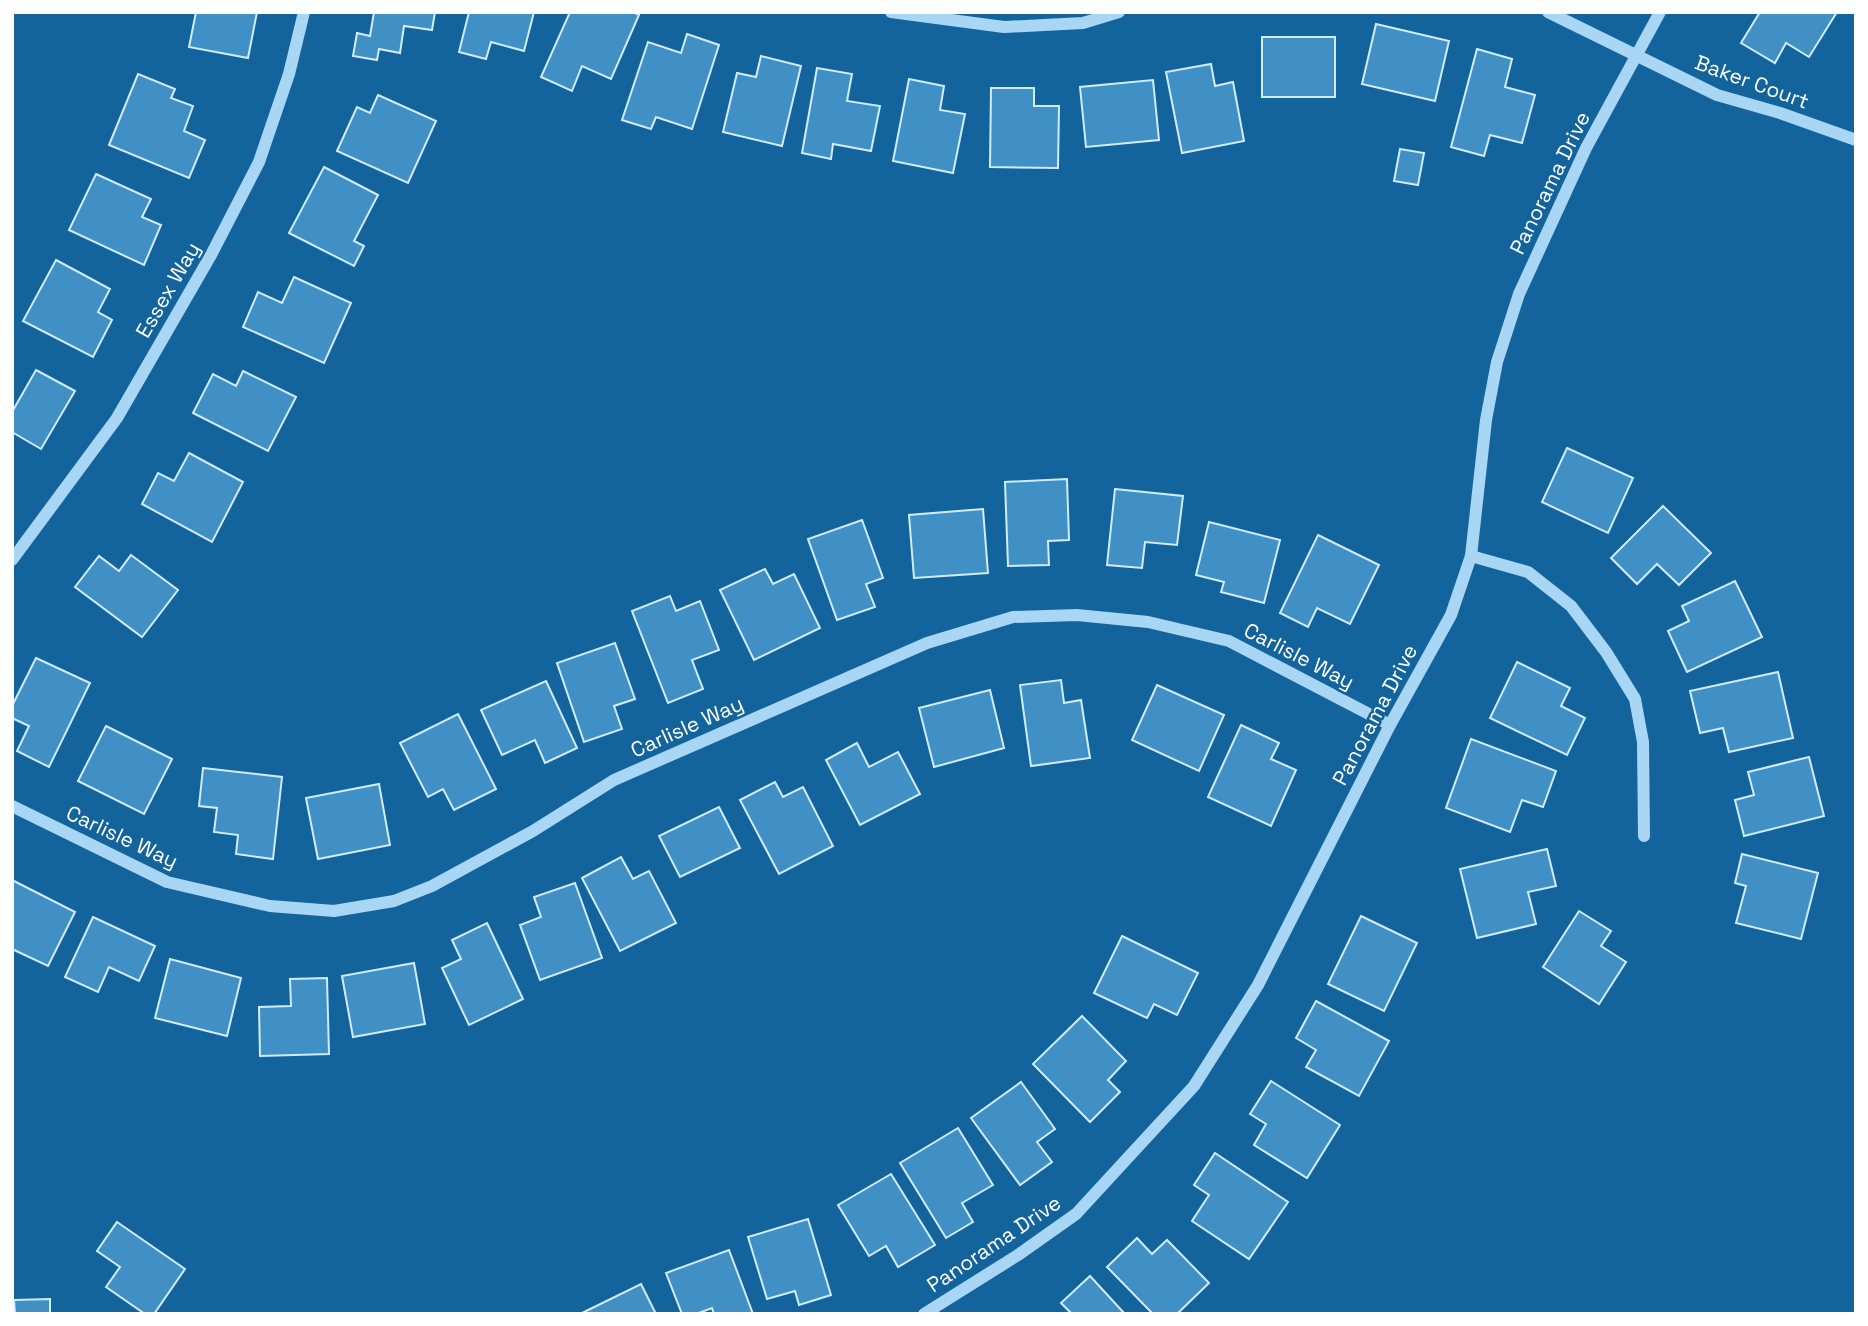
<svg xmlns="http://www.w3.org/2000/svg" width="1868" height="1326" viewBox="0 0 1868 1326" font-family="'Space Grotesk',sans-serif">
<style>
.building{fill:#408fc5;stroke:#d1ecfd;stroke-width:2}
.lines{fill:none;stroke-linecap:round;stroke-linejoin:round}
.minor{stroke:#a8d6f4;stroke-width:12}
.labels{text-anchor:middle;stroke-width:5;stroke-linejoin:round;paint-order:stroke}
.street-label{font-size:21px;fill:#fff;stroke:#13649c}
</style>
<rect width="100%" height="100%" fill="#13649c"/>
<g class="building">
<path d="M196,12H257L248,58L189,47Z"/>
<path d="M374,12H435L432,30L404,26L400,53L379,49L377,60L353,56L357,33L370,36Z"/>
<path d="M469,12H534L524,51L491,42L486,59L459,52Z"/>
<path d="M570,12H633L639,15L611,79L582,66L572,91L541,77Z"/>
<path d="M1760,12H1837L1809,57L1786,43L1775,63L1741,43Z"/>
<path d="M1376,24L1449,41L1435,101L1362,84Z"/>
<path d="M687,34L719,45L692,129L656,117L651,129L622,120L648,42L681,53Z"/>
<rect x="1262" y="37" width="73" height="60"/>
<path d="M1477,49L1512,59L1505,87L1535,95L1522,143L1490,135L1484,156L1451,147Z"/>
<path d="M761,56L801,66L782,146L723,132L737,73L756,77Z"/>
<path d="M1211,64L1215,86L1233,82L1244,141L1182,153L1166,72Z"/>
<path d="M817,68L852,74L847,101L880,106L871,151L833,144L831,159L802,153Z"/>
<path d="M138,74L175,89L171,98L193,106L184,131L205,140L189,178L109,145Z"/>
<path d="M909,79L944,86L940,110L965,114L953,173L893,161Z"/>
<path d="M1153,80L1159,140L1086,147L1080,87Z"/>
<path d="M991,88H1034V106H1059L1058,168L990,167Z"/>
<path d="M378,95L436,121L408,183L337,151L357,107L370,113Z"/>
<path d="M1400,149L1424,153L1418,185L1394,181Z"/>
<path d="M324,167L378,195L354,241L364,246L354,266L289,233Z"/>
<path d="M96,174L151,199L142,217L161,225L144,265L69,230Z"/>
<path d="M56,260L110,289L98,312L112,320L93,357L23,321Z"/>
<path d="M294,277L351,303L324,363L243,327L258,292L282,303Z"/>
<path d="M36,370L75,391L41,449L12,432V412Z"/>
<path d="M243,371L296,397L268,451L193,413L213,374L236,386Z"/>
<path d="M1567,448L1633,478L1608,533L1542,502Z"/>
<path d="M189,453L243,482L212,542L142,504L158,473L174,481Z"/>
<path d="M1067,479L1069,540L1048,541L1049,565L1008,566L1005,482Z"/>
<path d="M1115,489L1183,496L1177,545L1145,542L1142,568L1107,565Z"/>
<path d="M1663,506L1711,553L1679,585L1657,564L1637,584L1611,558Z"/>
<path d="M983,509L988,573L914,578L909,515Z"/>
<path d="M862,520L883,578L866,584L875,607L837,620L808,539Z"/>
<path d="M1209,522L1280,540L1264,603L1221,592L1224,582L1196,575Z"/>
<path d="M1318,535L1379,565L1350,624L1317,608L1308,627L1280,613Z"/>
<path d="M131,555L178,590L142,637L75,587L99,556L119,571Z"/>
<path d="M765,569L773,584L794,574L820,628L754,660L720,590Z"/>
<path d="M1735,581L1762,637L1687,672L1668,631L1689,621L1682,606Z"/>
<path d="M670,596L676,611L700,601L719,650L692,660L703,689L668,703L632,611Z"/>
<path d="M615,643L635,699L614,706L622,729L584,742L557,663Z"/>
<path d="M36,658L90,683L49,767L17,751L29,726L12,718V706Z"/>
<path d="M1517,662L1570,688L1561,706L1585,718L1567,755L1490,718Z"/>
<path d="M1778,672L1793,738L1729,752L1723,728L1700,733L1690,691Z"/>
<path d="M1061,680L1064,703L1081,700L1090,758L1031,766L1020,685Z"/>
<path d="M546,681L577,748L545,763L535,740L502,755L481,710Z"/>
<path d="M1157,685L1224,715L1199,771L1132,740Z"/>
<path d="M990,690L1004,748L934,767L919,708Z"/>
<path d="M458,714L496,789L454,810L443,789L428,797L400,743Z"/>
<path d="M1241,725L1279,743L1271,759L1296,770L1271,826L1208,797Z"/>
<path d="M106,726L172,759L144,814L78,781Z"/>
<path d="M1471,739L1556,771L1543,807L1522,800L1510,832L1446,808Z"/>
<path d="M857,743L869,767L898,752L920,794L860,825L826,760Z"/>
<path d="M1809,757L1824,816L1744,836L1735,800L1754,795L1748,772Z"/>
<path d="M203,768L282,777L273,859L236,854L238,835L214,832L217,808L199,806Z"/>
<path d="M775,782L783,797L803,787L833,846L779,874L740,800Z"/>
<path d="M379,784L390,845L318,859L306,798Z"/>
<path d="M719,807L740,848L680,877L659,836Z"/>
<path d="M1547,849L1556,886L1528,892L1536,924L1477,938L1460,869Z"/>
<path d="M1742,854L1818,873L1801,939L1736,923L1746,886L1735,883Z"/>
<path d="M621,857L633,879L649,871L676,923L620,951L582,878Z"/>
<path d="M12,880L75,912L48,966L12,949Z"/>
<path d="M575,883L602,958L540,980L520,925L541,917L534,897Z"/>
<path d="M1579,911L1611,931L1601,946L1626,962L1599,1004L1543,967Z"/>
<path d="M1361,916L1417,943L1384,1011L1328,984Z"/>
<path d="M93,917L155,946L139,981L109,967L98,992L65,977Z"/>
<path d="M487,923L523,999L469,1025L442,968L461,959L452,940Z"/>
<path d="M1122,936L1198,973L1177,1015L1154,1004L1147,1018L1094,993Z"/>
<path d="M170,959L241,978L227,1036L155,1018Z"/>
<path d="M414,963L425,1024L353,1037L342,976Z"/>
<path d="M327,978L329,1054L260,1056L259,1007L291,1006L290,979Z"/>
<path d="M1316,1001L1389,1041L1359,1096L1306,1067L1316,1050L1296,1038Z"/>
<path d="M1082,1016L1126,1061L1108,1080L1120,1092L1090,1122L1033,1064Z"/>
<path d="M1271,1081L1340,1125L1307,1178L1254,1145L1266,1124L1250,1114Z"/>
<path d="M1021,1082L1055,1129L1037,1142L1052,1162L1020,1185L971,1118Z"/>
<path d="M958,1128L993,1185L962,1203L973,1222L946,1238L900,1163Z"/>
<path d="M1215,1153L1288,1202L1249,1259L1192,1221L1209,1195L1194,1185Z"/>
<path d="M891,1174L935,1245L898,1267L886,1246L869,1256L838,1205Z"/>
<path d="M808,1219L831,1295L799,1305L795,1291L767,1299L748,1237Z"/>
<path d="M117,1222L185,1269L154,1314H145L106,1287L120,1267L97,1251Z"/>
<path d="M1137,1238L1152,1254L1167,1240L1209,1283L1177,1314H1153L1107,1267Z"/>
<path d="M729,1250L753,1314H714L712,1308L696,1314H682L666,1273Z"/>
<path d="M1090,1276L1125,1314H1072L1061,1303Z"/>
<path d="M641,1284L656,1314H580Z"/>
<path d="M50,1299V1314H15L14,1300Z"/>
</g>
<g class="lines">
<g class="minor">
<path d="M891,12L1004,27L1083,23L1119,12"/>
<path d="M1548,12L1717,95L1780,113L1856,140"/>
<path d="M1471,556L1528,572L1571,606L1606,652L1635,699L1643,742L1644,836"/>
<path d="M12,560L117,418L211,255L259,162L289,74L304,12"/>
<path d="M12,806L167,882L270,906L334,911L394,901L432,886L533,831L614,780L927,643L1013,617L1077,615L1148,622L1229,641L1390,725"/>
<path d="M924,1314L1018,1255L1076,1214L1194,1086L1258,985L1390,725L1451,615L1471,556L1486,420L1497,362L1519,294L1586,148L1660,12"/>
</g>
</g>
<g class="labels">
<g class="street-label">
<text transform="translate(1752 82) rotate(20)" y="7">Baker Court</text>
<text transform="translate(1550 183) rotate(-64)" y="7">Panorama Drive</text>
<text transform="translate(168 290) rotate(-60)" y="7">Essex Way</text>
<text transform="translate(1299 656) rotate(27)" y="7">Carlisle Way</text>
<text transform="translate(1375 715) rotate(-62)" y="7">Panorama Drive</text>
<text transform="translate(687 727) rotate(-24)" y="7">Carlisle Way</text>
<text transform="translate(122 837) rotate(25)" y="7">Carlisle Way</text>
<text transform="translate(994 1244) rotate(-34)" y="7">Panorama Drive</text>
</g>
</g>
<rect width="1868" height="1326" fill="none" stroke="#ffffff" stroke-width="28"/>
</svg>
